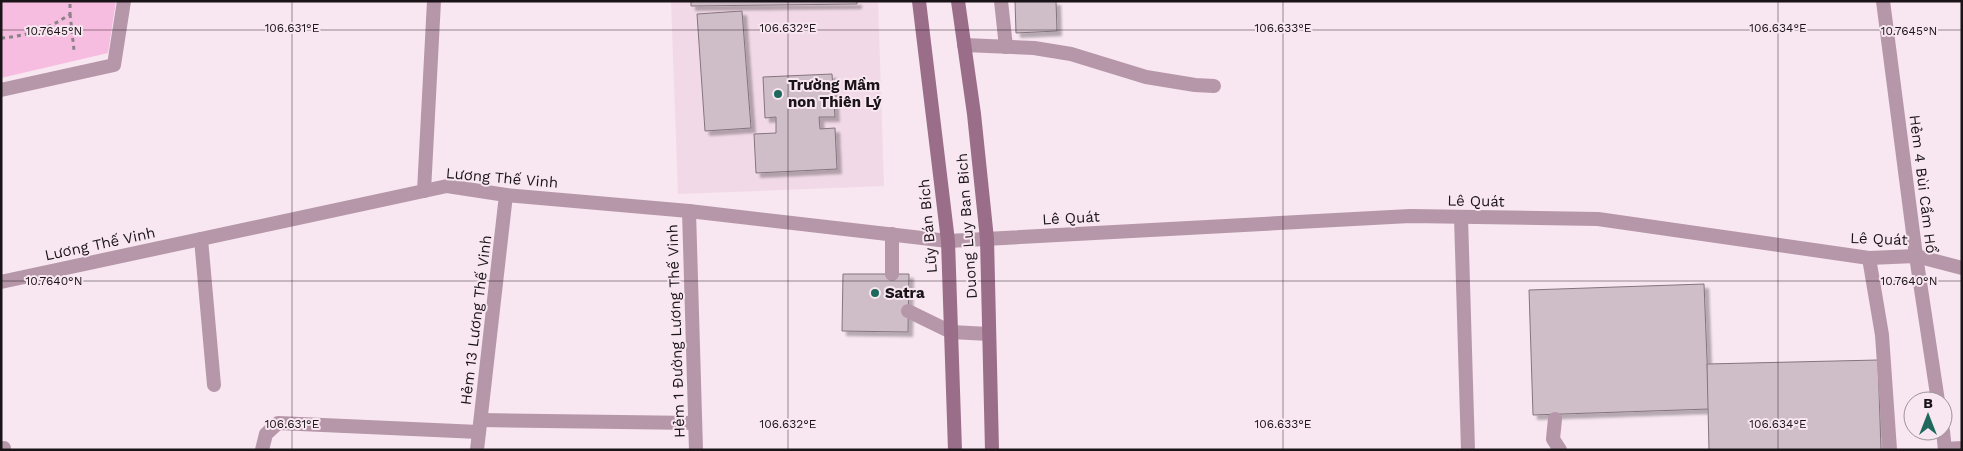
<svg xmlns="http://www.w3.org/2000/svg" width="1963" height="451" viewBox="0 0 1963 451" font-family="'Work Sans',sans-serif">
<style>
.built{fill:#f2d9e7}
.green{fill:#f7bde1}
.building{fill:#cfbec8;stroke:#84747d;filter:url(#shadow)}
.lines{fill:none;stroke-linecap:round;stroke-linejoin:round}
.path{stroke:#8e8289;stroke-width:3;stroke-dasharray:4 4;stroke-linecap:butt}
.service{stroke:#b697a9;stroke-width:14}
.minor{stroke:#b697a9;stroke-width:14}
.secondary{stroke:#9a6d89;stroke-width:14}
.ticks{fill:none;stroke:#1a1418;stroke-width:1;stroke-opacity:0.45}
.poi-dot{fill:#1f685e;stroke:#f8e6f0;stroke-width:2}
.labels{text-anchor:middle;stroke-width:4;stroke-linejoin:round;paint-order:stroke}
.poi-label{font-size:15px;font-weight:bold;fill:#1a1418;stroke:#f8e6f0;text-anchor:start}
.street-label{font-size:15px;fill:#1a1418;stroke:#f8e6f0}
.ticks-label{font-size:12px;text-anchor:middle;fill:#1a1418;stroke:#f8e6f0;stroke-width:4;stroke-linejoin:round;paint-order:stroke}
</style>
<defs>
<filter id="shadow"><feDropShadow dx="4.5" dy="4.5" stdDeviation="1" flood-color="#0004"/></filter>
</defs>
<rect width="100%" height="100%" fill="#f8e6f0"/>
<path class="built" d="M671,1H878L884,186L678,194Z"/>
<path class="green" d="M1,1H116L108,53L1,78Z"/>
<g class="building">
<path d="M691,1H857V4L691,6Z"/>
<path d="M1015,1H1056L1057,31L1016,33Z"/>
<path d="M742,11L751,128L705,131L697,14Z"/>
<path d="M832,74L835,117H819L820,129L835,128L837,169L756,173L754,134L776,133V117L765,118L763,77Z"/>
<path d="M843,274H909L908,332L842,331Z"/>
<path d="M1704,284L1709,409L1533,415L1529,290Z"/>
<path d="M1878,360L1881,450H1709L1707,364Z"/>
</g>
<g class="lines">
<g class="path">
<path d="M70,14L74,50"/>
<path d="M1,38C27,36 49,29 70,14V1"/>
</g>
<g class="service">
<path d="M1001,1L1006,47"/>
<path d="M964,45L1034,48L1071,54L1146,77L1195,85L1214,86"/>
<path d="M424,191L434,1"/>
<path d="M689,211L696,450"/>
<path d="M1461,217L1468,450"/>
<path d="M892,234V274"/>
<path d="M201,239L214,385"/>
<path d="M908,311L951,332L989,334"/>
<path d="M481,420L695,423"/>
<path d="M1945,449L1962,448"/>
<path d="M262,450L266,434L278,423L479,432"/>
<path d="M477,450L506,195"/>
</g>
<g class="minor">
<path d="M1883,1L1916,256L1938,401"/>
<path d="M1,90L114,65L124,1"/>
<path d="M1869,258L1882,335L1890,450"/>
<path d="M1,282L447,186L506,195L689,211L948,241L1410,216L1598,219L1869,258L1916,256L1962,268"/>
<path d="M1555,419L1553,439L1560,450"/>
<path d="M1943,431L1945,450"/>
<path d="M4,448V450"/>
</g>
<g class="secondary">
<path d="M919,1L948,241L955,450"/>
<path d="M958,1L974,114L987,239L992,450"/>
</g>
</g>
<path class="ticks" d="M292,1V450M788,1V450M1283,1V450M1778,1V450M1,30H1962M1,281H1962"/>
<g class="poi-dot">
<circle cx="778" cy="94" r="5"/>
<circle cx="875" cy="293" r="5"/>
</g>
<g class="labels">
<g class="poi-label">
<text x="788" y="90">Trường Mầm<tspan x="788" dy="17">non Thiên Lý</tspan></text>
<text x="885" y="298">Satra</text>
</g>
<g class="street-label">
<text transform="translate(502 178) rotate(5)" y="5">Lương Thế Vinh</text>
<text transform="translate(1923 184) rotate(83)" y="5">Hẻm 4 Bùi Cầm Hổ</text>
<text transform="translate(1476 201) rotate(1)" y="5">Lê Quát</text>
<text transform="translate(1071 218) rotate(-3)" y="5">Lê Quát</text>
<text transform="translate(928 226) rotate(-95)" y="5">Lũy Bán Bích</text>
<text transform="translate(967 226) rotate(-94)" y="5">Duong Luy Ban Bich</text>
<text transform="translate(1879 239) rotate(2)" y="5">Lê Quát</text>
<text transform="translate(100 244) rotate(-12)" y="5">Lương Thế Vinh</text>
<text transform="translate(476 320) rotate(-83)" y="5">Hẻm 13 Lương Thế Vinh</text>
<text transform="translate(676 331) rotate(-92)" y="5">Hẻm 1 Đường Lương Thế Vinh</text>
</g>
</g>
<g class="ticks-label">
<text x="292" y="32">106.631°E</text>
<text x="788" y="32">106.632°E</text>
<text x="1283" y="32">106.633°E</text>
<text x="1778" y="32">106.634°E</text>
<text x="54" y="35">10.7645°N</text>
<text x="1909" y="35">10.7645°N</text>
<text x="54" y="285">10.7640°N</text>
<text x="1909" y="285">10.7640°N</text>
<text x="292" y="428">106.631°E</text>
<text x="788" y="428">106.632°E</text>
<text x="1283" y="428">106.633°E</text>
<text x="1778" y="428">106.634°E</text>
</g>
<rect width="1963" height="451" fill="none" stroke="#1a1418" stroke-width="5"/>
<g transform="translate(1928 416)"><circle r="24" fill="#f8e6f0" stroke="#9f929a"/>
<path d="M0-4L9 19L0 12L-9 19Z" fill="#1f685e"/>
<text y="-8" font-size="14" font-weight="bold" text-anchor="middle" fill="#1a1418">B</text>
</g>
</svg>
